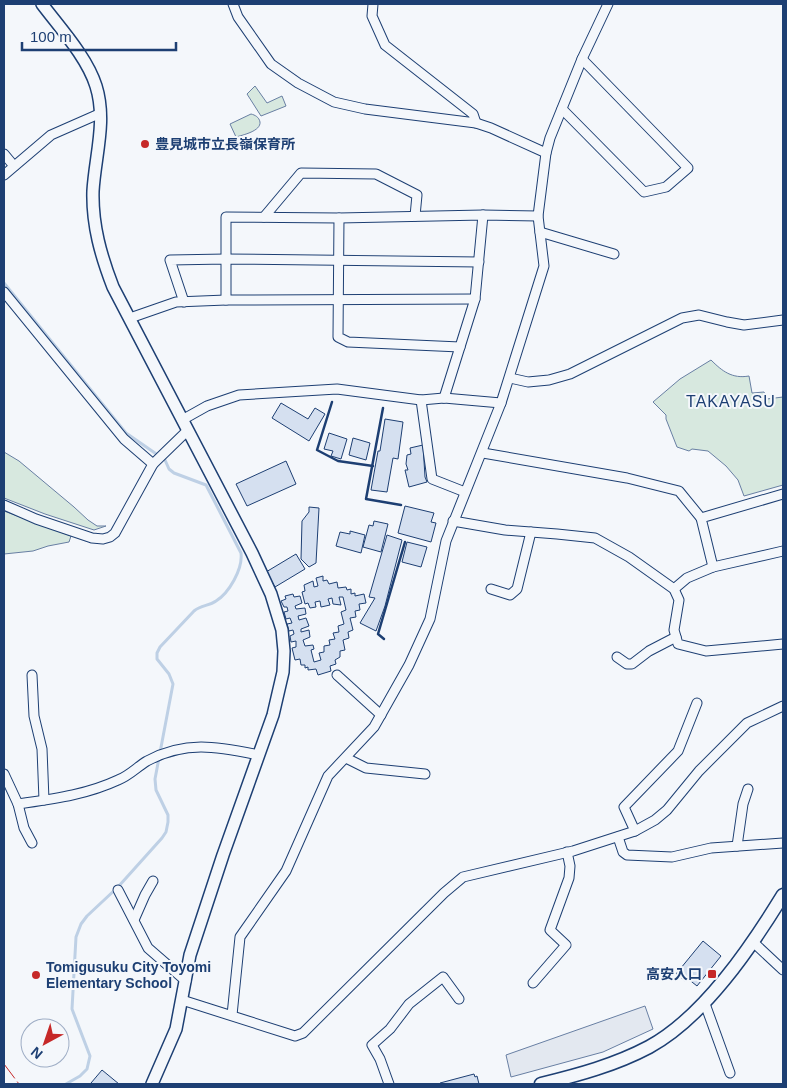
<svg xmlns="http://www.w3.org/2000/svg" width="787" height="1088" viewBox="0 0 787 1088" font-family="Helvetica,'Noto Sans JP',sans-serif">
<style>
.green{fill:#d7e8df;stroke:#687fa3}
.parking{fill:#e3e8f0;stroke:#687fa3}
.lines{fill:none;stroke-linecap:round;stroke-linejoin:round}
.stream{stroke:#bed0e5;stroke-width:3}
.building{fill:#d5e0f0;stroke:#1d3f73}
.minor-casing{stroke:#1d3f73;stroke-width:11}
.tertiary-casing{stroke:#1d3f73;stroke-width:14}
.secondary-casing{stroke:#1d3f73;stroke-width:15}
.minor{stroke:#f4f7fb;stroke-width:9}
.tertiary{stroke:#f4f7fb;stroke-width:11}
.secondary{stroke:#f4f7fb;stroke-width:12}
.wall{stroke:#1d3f73;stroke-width:2.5}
.power{stroke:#c62828;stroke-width:1;stroke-dasharray:18 4 2.5 4;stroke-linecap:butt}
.poi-dot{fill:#c62828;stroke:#f4f7fb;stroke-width:2}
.labels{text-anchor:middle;stroke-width:4;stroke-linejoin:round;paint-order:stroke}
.poi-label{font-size:14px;font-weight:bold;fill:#1d3f73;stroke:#f4f7fb;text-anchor:start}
.quarter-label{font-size:16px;letter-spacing:1px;fill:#1d3f73;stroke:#f4f7fb}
</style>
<rect width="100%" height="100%" fill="#f4f7fb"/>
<g class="green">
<path d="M255,86L267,103L282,96L286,106L261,116L247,94Z"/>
<path d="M251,114C255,115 259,117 260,122C261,131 243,135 236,137L230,124Z"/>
<path d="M711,360C722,371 732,379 749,376L752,393L764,392L767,399L783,397V485L744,496L738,480L726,466L708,451L692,449L689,451L677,447L666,419V415L653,402L680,379Z"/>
<path d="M4,452L19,461L74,507L88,520L97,526H106L94,530L45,514L4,498Z"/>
<path d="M4,511L71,536L69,542L48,546L33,551L4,554Z"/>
</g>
<path class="parking" d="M645,1006L653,1029L603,1052L511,1077L506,1055Z"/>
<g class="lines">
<path class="stream" d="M4,283L126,433L165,460L169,469L174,473L206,485L241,553C243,569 229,593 216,601C209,606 201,605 194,611L160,647L157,653V659L169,674L173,684L155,779L156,790L168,815V822L166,832L162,838L118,887L87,916L81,924L76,937L72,1009L90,1056L87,1069L80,1076L66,1084"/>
</g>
<g class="building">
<path d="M281,403L308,419L315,408L325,414L309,441L272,418Z"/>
<path d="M385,419L403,422L398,459L393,458L387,492L371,490L378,451H380Z"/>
<path d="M329,433L347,439L341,459L331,456L333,451L324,449Z"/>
<path d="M353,438L370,443L366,460L349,455Z"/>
<path d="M423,445L425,477L427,482L409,487L405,470H408L406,464L407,455L411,454L410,448Z"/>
<path d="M286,461L296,484L247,506L236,484Z"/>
<path d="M405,506L434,513L431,522L436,523L431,542L398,533Z"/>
<path d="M309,507L319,508L316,563L309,567L301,559L302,521L309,512Z"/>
<path d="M374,521L388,524L381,552L363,547L369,525L373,526Z"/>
<path d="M350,531L365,535L361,553L336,546L340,532L350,534Z"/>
<path d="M387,535L402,540L385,606L376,631L360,623L375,598L369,597Z"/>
<path d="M407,542L427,547L421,567L402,562Z"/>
<path d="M296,554L305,569L275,587L266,572Z"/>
<path d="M323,576V581L327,580L329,584L337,582L338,588L346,587L347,590L351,589V594L355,593V596L364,594L366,603L359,604L360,610L355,611L356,617L350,618L353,630L348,632L349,638L343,640L345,650L340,651V657L335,660L336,664L330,666L331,671L318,675L316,669L308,670V667L305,668V665H301L300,659L295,660L292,648L296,647V641L291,642L290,636L294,634L293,630L289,631L287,624L292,623L290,618L286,619L284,612L288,611L287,607H284L281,601L286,599L285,596L293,594L294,597L300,596L302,603L295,606L296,609L305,608L306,614L298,616L299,620L306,618L309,626L301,629V632L309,630L310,637L303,640L305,646L313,645L314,649L311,650L314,662L321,660L319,653L324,652V646L330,645L329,640L335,639L333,633L339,632L338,626L344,624L341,612L346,610L343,597H339L341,605L333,604L332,598L328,599L330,605L321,607L320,601L315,602L316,607L310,608L308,603L305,604L302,592L305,591L304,585L313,581L314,587L318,586L316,578Z"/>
<path d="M703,941L721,956L697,986L687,978L685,981L676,974Z"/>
<path d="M102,1070L119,1084H93L91,1083Z"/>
<path d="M474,1074L475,1077L477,1076L479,1084H441L440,1083Z"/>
</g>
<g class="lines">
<defs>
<g id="minor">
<path d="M233,4L238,17L271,64L298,83L334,102L365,109L476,123L491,128L546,153"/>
<path d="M373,4L372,16L385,45L473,114L476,123"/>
<path d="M562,109L644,192L666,187L688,168L582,59"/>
<path d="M4,154L14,166"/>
<path d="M4,175L51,135L101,113"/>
<path d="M264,217L301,173L376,174L417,195L415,216"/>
<path d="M339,218L338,337L348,342L460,347"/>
<path d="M540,232L614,254"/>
<path d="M4,292L124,439L153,464"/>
<path d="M226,300V217L339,218L483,215L538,216"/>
<path d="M184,302L170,260L226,259L479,262"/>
<path d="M130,318L176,302L226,300L475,299"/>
<path d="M510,378L528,382L549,380L570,374L682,318L699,315L727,322L744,325L783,320"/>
<path d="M444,398L475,299L483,215"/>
<path d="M421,400L432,479L465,492"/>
<path d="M182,420L207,406L239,395L337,389L421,400L444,398L501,403"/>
<path d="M483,453L627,478L679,491L701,518"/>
<path d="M783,494L701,518L713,567L783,551"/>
<path d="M4,505L36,519L92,538L103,539L110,537L115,533L153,464L187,431"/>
<path d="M453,521L505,530L557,534L595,538L629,557L674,589L679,600L674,630L678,644L706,651L783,644"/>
<path d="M491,589L510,595L517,589L531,532"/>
<path d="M674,589L687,578L713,567"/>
<path d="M617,657L627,664H632L649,651L676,637"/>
<path d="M32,675L34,716L42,749L44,800"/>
<path d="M337,675L381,715"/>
<path d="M346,758L366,768L425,774"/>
<path d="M4,774L18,804C52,799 86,795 118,780C129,776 137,767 147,761C187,740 218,747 259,755"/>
<path d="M18,804L24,828L32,843"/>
<path d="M635,831L624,807L678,751L697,703"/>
<path d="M618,837L623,852L627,855L672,857L711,848L783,843"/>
<path d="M737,846L743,804L748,789"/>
<path d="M118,890L148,948L186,981"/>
<path d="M134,920L145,895L153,881"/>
<path d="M752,941L783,970"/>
<path d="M533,983L566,945L550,930L569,878L570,866L567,852"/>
<path d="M182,1000L295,1036L303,1033L444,893L463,877L573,851L635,831L655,820L667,810L699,771L747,723L783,706"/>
<path d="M704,1001L730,1073"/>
<path d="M232,1015L240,937L286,871L328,776L374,727L409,665L430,619L446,541L501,403L544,266L538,216L546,153L550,138L582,59L608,4"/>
<path d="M389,1084L380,1059L372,1045L390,1029L409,1004L443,977L459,999"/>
</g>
<path id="tertiary" d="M42,4C60,28 87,57 96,86C107,121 95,156 93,191C92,225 101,256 113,287L252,553L271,594L282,630L284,651L283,672L273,715L223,855L190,955L176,1029L152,1084"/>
<path id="secondary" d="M541,1084C578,1075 615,1065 649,1047C704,1017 751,947 783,895"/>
</defs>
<use href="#minor" class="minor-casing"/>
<use href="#tertiary" class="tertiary-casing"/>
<use href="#secondary" class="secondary-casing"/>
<use href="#minor" class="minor"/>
<use href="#tertiary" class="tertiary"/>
<use href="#secondary" class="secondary"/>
<g class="wall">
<path d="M332,402L317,450L338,461L373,466"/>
<path d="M383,408L366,499L401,505"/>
<path d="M384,639L378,634L405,542"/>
</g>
<path class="power" d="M4,1064L19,1084"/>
</g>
<g class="poi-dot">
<circle cx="145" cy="144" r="5"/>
<rect x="707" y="969" width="10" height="10" rx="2.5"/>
<circle cx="36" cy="975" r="5"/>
</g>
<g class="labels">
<g class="poi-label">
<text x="155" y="149">豊見城市立長嶺保育所</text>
<text x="46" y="972">Tomigusuku City Toyomi<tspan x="46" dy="16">Elementary School</tspan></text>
<text x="702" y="979" text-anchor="end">高安入口</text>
</g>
<g class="quarter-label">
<text x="731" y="407">TAKAYASU</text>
</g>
</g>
<rect width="787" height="1088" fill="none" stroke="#1d3f73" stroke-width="10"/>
<g transform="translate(45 1043) rotate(220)"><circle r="24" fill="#f4f7fb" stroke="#9eadc5"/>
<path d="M0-4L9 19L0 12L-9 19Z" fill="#c62828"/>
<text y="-8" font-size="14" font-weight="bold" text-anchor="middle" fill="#1d3f73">N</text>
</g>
<path d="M22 42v8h154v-8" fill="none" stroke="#1d3f73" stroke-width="2.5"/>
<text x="30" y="42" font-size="15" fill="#1d3f73" stroke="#f4f7fb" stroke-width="4" paint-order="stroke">100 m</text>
</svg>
